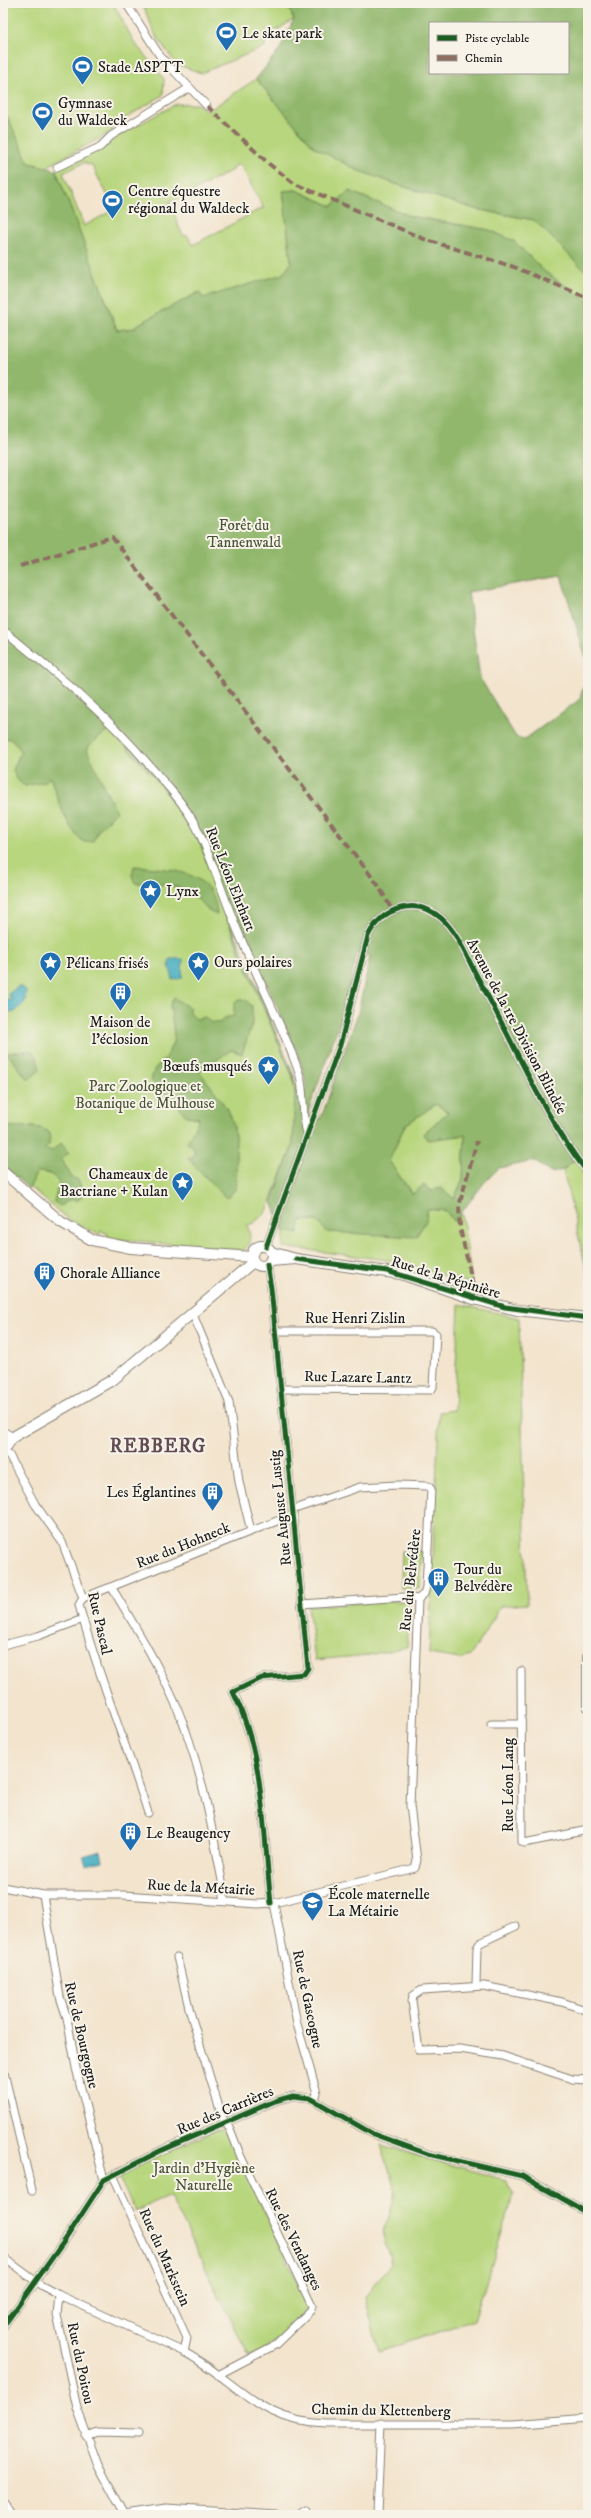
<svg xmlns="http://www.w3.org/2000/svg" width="591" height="2518" viewBox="0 0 591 2518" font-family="'IM FELL DW Pica',serif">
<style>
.green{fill:#b7d67d;stroke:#6a794c;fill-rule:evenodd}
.forest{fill:#91b76c;stroke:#566a44;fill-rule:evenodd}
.water{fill:#40acbf;stroke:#2e646e}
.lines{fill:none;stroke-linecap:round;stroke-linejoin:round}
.street-casing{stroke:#888074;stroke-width:9}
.secondary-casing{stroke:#888074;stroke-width:12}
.street{stroke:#fff;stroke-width:7}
.secondary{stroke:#fff;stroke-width:10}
.quiet{stroke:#8d6e63;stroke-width:4;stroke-dasharray:8 4;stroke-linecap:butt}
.cycleway-casing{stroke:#f7f3e8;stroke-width:8}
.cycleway{stroke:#1b5e20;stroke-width:5}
.labels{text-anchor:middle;stroke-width:4;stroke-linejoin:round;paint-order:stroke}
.poi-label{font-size:15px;fill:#1c1c1c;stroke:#f7f3e8;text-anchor:start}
.park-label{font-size:15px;fill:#4a5439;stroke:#f7f3e8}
.street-label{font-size:15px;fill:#1c1c1c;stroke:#f7f3e8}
.district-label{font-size:19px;font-weight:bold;letter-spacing:1px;fill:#624b54;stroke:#f7f3e8}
</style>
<rect width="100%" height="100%" fill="#f7f3e8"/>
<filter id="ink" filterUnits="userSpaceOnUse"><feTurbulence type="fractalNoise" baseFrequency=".025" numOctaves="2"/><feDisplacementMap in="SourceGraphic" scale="8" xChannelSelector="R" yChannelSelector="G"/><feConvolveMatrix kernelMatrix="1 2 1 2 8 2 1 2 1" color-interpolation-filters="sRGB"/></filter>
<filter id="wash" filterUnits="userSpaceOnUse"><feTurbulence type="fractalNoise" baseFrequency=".012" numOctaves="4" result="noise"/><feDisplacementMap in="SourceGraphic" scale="16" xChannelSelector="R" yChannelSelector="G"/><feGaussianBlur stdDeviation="0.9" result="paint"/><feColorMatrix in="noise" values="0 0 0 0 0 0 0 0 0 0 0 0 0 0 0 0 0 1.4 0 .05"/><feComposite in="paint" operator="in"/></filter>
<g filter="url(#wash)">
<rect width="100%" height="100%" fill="#f3e4cd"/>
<g class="green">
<path d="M3,3H113L134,42L164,79L163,95L111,127L113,131L46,167L29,163L3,175Z"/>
<path d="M142,3H286L294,19L265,38V47L201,73L176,64L155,34Z"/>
<path d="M256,79L314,147L396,184L475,209L534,220L588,274V301L545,272L514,241L489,230L410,216L349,191L332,206L296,190L285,191L292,262L284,275L136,328L117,330L56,170L176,104H197L208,111ZM85,162L87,165L91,164L115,209L84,226L63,173ZM237,165L241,166L264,209L262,208L193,245L187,235L184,236C178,229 176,215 170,204L171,200L175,198L176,201L234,169L233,167Z"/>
<path d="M3,636L75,693L155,778L188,822L200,843L241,955L293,1077L295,1090L293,1145L267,1211L254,1223L247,1225C251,1235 252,1245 242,1251L107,1238L108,1234L101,1231L99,1235L68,1219L3,1165Z"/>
<path d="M436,1104L448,1112L423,1134L428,1140L465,1135L463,1179L454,1199L441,1188L412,1194L389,1161L405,1125Z"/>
<path d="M578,1157L588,1170V1277L563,1170Z"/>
<path d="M427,1209L446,1211L454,1222L462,1214L472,1284L395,1261L283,1247L284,1232L298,1233L300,1220L317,1221Z"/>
<path d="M459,1304L519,1318L527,1604L501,1606L470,1656L460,1659L429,1654L439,1412L454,1410Z"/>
<path d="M402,1551H421L420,1588H401Z"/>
<path d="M396,1601L406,1602L410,1605L407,1647L369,1655L315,1660L308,1606Z"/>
<path d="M226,2128L309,2306C298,2321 268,2353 249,2356L170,2196L135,2211L119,2178L121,2172L213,2131Z"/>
<path d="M381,2145L505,2180L514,2195L474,2320L379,2352L365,2297L391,2263L382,2232L388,2220L396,2192Z"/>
</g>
<g class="forest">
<path d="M286,3H588V274L534,220L475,209L396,184L359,171L314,147L256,79L280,49L294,19ZM430,23H568V73H430Z"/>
<path d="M3,107L29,163L56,170L117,330L136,328L135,326L199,292L203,298L283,274L291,262L283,191L296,190L332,206L349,191L410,216L489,230L514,241L545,272L588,301V665L561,576L468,592L480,678L516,737L525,739L579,700L588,675V1170L578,1157L563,1170L551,1173L534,1161L499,1168L484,1183L454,1222L446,1211L427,1209L426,1221L416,1237L327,1232L317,1221L301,1220L298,1233L284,1232L272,1202L293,1145L295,1090L293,1077L241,955L200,843L188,822L155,778L110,729L89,746L87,750L116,812L99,829L93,841L84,842C65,828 58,798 50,777L45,782L25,786L16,779L13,770L21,751L14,741L7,738L3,740V155L6,153L3,148ZM230,911H235C250,954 272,993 289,1034C297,1053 305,1069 306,1090H296L294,1076L227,914ZM357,953H364L370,956L358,1013L321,1118H312L308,1112L345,1007ZM436,1104L448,1112L423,1134L428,1140L465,1135L463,1179L454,1199L441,1188L431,1191L424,1185L412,1194L389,1161L405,1125Z"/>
<path d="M134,866C168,869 216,869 217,915C205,911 200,899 191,893C175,883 153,884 135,883L132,876Z"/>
<path d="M174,998L190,1008L188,1011L196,1019L205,1017L210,1022L220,1023L224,1018L234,1016V1004L239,1000H246L252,1006V1024L242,1054L231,1050L199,1072C207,1080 227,1107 231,1117C238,1133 236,1171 236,1189L226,1198L188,1159L194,1155V1147L187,1143L199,1118L186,1116L173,1098L158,1089L151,1080L155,1068L166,1058L173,1042L174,1034L170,1005Z"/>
<path d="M31,1050L37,1057L40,1070L28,1080L7,1053Z"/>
<path d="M3,1125C19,1130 36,1122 50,1133L49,1145L44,1150L52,1151L61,1143L69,1153L61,1158L72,1178L77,1179L84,1192L81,1198L76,1201L71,1199L60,1206L54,1202L59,1183C53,1174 48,1172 37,1172L29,1189L3,1165Z"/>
</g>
<g class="water">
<path d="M170,959H183L182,978L173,980L169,965Z"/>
<path d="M19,986L26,990L25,1002L15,1012L6,1013L3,1009L4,1000H12L8,994Z"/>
<path d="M101,1851L103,1861L86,1865L83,1856Z"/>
</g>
</g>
<g filter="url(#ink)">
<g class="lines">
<defs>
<g id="street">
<path d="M126,3L160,56L207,106"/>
<path d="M57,167L100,147L111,136L189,88"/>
<path d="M3,630C56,673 106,714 150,766C167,785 184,804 196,826C214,862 224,900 240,936C259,982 283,1026 299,1073C305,1089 301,1113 307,1133"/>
<path d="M266,1247L340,1045L368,936C382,908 415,896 441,918C458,933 467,958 478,978C514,1042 542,1115 588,1173"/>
<path d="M267,1265L271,1288L308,1668L304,1674L262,1678L233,1692C265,1755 263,1834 271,1903"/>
<path d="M192,1312L229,1402L239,1482L251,1531"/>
<path d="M274,1331H432L436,1334L433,1387L431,1390L280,1389"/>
<path d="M3,1431L13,1437"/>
<path d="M3,1452L9,1455L35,1504L62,1542L83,1598L79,1605C98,1676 126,1743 148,1813"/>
<path d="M292,1510L360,1487L397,1485L428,1486L431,1489L426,1587L424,1594L418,1599"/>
<path d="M112,1588C135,1626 158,1664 176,1705C201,1764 212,1828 224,1891V1901"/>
<path d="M83,1598L292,1515"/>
<path d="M301,1604L405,1597L418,1599"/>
<path d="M3,1645L38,1636L83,1619"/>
<path d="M521,1671L522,1842L524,1843L588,1830"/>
<path d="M491,1724H521"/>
<path d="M3,1887L43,1895H123L258,1904L274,1903L415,1868L417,1860L410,1806L418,1599"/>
<path d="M43,1895L60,1997L67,2018L76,2068L104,2180"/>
<path d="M274,1903L297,2024L317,2093L315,2101"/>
<path d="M177,1957L190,2012L222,2117L230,2129L241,2157L312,2306L311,2310L275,2345L218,2375"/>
<path d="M476,1985L477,1948L480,1943L516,1926"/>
<path d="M588,2011L562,2002L484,1986L422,1990L413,1996L412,2001L419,2050L460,2049L503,2056L572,2079L588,2080"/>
<path d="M3,2068L32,2191"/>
<path d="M113,2175L187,2338L184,2352"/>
<path d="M3,2257L42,2286L59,2295L184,2352C238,2381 257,2422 327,2424H513L588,2418"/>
<path d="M59,2295L57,2315L77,2408L98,2465L125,2515"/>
<path d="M3,2327L65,2240L104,2180L162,2150L275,2101L293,2096L310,2098L373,2134L428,2154L522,2176L588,2213"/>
<path d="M86,2436L97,2432L139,2433"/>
<path d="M3,2503L11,2515"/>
<path d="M125,2514L165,2508L277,2515"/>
<path d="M301,2515L306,2512"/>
<path d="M377,2515L381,2423"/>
</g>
<g id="secondary">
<path d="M3,1172L61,1222L92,1240L131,1248L252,1257"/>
<circle cx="262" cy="1256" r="10"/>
<path d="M271,1252L296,1259L401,1274L474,1299L517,1310L588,1318"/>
<path d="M270,1261L296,1259"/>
<path d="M3,1451L13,1437L114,1379L253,1262"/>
<path d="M588,1657V1706"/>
</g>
</defs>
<use href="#street" class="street-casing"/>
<use href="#secondary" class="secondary-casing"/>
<use href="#street" class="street"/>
<use href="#secondary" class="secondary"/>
<g class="quiet">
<path d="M207,106L269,164L295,184L424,239L514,267L588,298"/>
<path d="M20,566L112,537L378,885L392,910"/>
<path d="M473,1285L460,1228L459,1206L477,1141"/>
</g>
<defs>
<g id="cycleway">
<path d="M266,1247L340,1045L368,936C382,908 415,896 441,918C458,933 467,958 478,978C514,1042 542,1115 588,1173"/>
<path d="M296,1259L387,1271L505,1307L588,1318"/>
<path d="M267,1265L271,1288L308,1668L304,1674L262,1678L233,1692C265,1755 263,1834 271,1903"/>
<path d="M3,2327L65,2240L104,2180L162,2150L275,2101L293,2096L310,2098L373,2134L428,2154L522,2176L588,2213"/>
</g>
</defs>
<use href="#cycleway" class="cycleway-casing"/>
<use href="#cycleway" class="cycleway"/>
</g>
</g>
<defs>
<symbol id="stadium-pin" viewBox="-11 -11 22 30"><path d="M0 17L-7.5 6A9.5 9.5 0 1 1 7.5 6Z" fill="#1f6fb2" stroke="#f7f3e8"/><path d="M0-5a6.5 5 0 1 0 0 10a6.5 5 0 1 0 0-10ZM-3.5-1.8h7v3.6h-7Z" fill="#fff"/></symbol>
<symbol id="sight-pin" viewBox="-11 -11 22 30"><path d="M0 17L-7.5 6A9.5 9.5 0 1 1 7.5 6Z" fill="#1f6fb2" stroke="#f7f3e8"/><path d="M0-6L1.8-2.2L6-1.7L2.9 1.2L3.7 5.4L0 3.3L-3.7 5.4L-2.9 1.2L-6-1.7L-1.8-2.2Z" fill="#fff"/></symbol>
<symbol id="building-pin" viewBox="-11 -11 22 30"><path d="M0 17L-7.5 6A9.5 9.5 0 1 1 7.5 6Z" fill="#1f6fb2" stroke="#f7f3e8"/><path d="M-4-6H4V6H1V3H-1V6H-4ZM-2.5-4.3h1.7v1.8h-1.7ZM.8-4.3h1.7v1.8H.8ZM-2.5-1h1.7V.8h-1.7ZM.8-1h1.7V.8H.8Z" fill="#fff"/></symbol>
<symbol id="school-pin" viewBox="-11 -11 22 30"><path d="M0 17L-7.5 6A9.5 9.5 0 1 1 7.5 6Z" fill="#1f6fb2" stroke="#f7f3e8"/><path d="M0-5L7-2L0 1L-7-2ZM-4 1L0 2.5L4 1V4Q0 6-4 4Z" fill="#fff"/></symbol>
</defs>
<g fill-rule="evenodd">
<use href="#stadium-pin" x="214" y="20" width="25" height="34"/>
<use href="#stadium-pin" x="70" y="54" width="25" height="34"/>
<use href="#stadium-pin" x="30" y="100" width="25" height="34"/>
<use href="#stadium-pin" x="100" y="188" width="25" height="34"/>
<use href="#sight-pin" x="138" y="878" width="25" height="34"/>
<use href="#sight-pin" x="186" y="950" width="25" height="34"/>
<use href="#sight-pin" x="38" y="950" width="25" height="34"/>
<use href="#building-pin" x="108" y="980" width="25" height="34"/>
<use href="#sight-pin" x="256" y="1054" width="25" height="34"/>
<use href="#sight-pin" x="170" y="1170" width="25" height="34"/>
<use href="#building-pin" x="32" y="1260" width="25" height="34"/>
<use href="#building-pin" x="200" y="1480" width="25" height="34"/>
<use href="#building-pin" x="426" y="1566" width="25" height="34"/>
<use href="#building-pin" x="118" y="1820" width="25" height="34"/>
<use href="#school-pin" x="300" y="1890" width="25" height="34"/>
</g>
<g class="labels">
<g class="poi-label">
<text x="242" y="38">Le skate park</text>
<text x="98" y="72">Stade ASPTT</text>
<text x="58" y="108">Gymnase<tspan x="58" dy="17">du Waldeck</tspan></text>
<text x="128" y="196">Centre équestre<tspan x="128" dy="17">régional du Waldeck</tspan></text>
<text x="166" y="896">Lynx</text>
<text x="214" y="967">Ours polaires</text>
<text x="66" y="968">Pélicans frisés</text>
<text x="120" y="1027" text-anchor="middle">Maison de<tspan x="120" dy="17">l'éclosion</tspan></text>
<text x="252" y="1071" text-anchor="end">Bœufs musqués</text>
<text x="168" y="1179" text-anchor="end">Chameaux de<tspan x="168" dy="17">Bactriane + Kulan</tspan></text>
<text x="60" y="1278">Chorale Alliance</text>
<text x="196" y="1497" text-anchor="end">Les Églantines</text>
<text x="454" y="1574">Tour du<tspan x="454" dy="17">Belvédère</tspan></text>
<text x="146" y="1838">Le Beaugency</text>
<text x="328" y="1899">École maternelle<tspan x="328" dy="17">La Métairie</tspan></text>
</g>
<g class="park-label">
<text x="244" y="530">Forêt du<tspan x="244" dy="17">Tannenwald</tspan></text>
<text x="145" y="1091">Parc Zoologique et<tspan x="145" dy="17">Botanique de Mulhouse</tspan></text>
<text x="204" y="2173">Jardin d'Hygiène<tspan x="204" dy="17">Naturelle</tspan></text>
</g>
<g class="street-label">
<text transform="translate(231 879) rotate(68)" y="5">Rue Léon Ehrhart</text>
<text transform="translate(517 1026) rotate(62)" y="5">Avenue de la 1re Division Blindée</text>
<text transform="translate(446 1277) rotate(17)" y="5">Rue de la Pépinière</text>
<text x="355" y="1323">Rue Henri Zislin</text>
<text transform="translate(358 1377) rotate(1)" y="5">Rue Lazare Lantz</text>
<text transform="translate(280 1508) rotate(-96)" y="5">Rue Auguste Lustig</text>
<text transform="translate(183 1545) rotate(-22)" y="5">Rue du Hohneck</text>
<text transform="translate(410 1580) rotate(-84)" y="5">Rue du Belvédère</text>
<text transform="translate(100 1623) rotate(77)" y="5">Rue Pascal</text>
<text transform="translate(508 1785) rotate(-90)" y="5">Rue Léon Lang</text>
<text transform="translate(201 1887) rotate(3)" y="5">Rue de la Métairie</text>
<text transform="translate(308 1999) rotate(78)" y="5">Rue de Gascogne</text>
<text transform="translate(82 2035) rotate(77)" y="5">Rue de Bourgogne</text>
<text transform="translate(225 2110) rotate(-23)" y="5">Rue des Carrières</text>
<text transform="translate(294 2239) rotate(64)" y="5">Rue des Vendanges</text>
<text transform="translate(165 2257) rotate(66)" y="5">Rue du Markstein</text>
<text transform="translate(81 2363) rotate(78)" y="5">Rue du Poitou</text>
<text transform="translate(381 2410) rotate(1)" y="5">Chemin du Klettenberg</text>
</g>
<g class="district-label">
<text x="158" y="1452">REBBERG</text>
</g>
</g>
<rect width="591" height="2518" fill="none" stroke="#f7f3e8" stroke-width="16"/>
<rect x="429" y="22" width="140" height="52" fill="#f7f3e8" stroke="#9f9d96"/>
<rect x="437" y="35" width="20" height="6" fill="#1b5e20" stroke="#9f9d96"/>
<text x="465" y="42" font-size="12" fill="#1c1c1c">Piste cyclable</text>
<rect x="437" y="55" width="20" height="6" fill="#8d6e63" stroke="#9f9d96"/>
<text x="465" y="62" font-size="12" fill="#1c1c1c">Chemin</text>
</svg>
